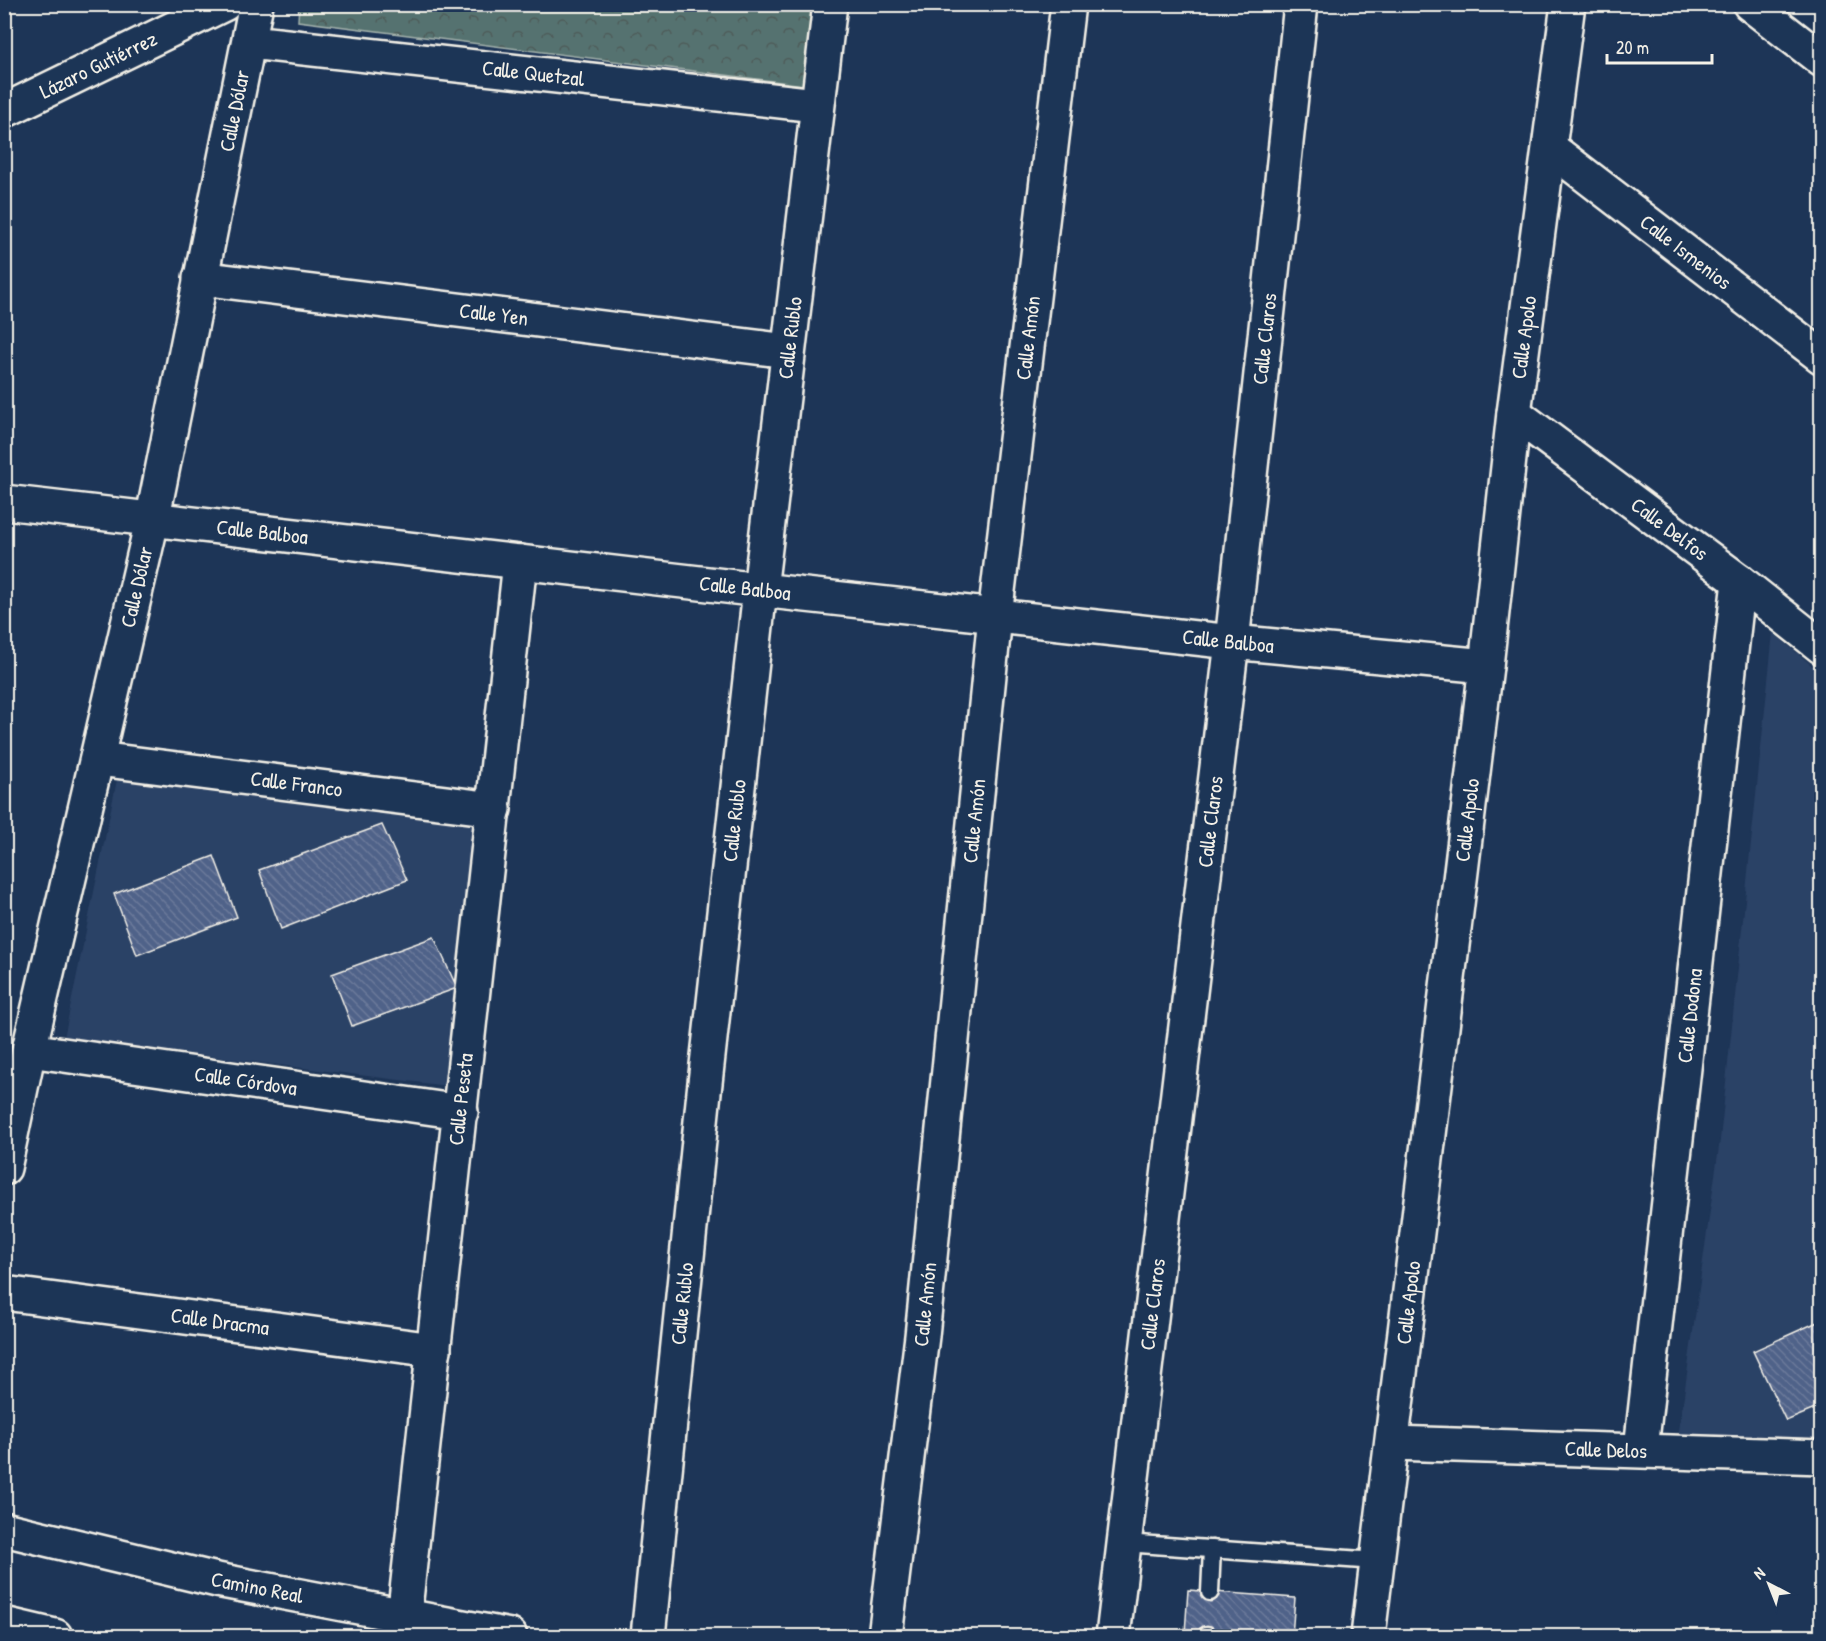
<svg xmlns="http://www.w3.org/2000/svg" width="1826" height="1641" viewBox="0 0 1826 1641" font-family="'Patrick Hand',sans-serif">
<style>
.built{fill:#2c4266}
.park{fill:url(#park-crowns);stroke:#a4b2ac;stroke-width:1.5}
.building{fill:url(#building-back-hatch);stroke:#f4f1e8;stroke-width:1.5}
.lines{fill:none;stroke-linecap:round;stroke-linejoin:round}
.service-casing{stroke:#f4f1e8;stroke-width:21}
.minor-casing{stroke:#f4f1e8;stroke-width:38}
.tertiary-casing{stroke:#f4f1e8;stroke-width:38}
.service{stroke:#1d3557;stroke-width:16}
.minor{stroke:#1d3557;stroke-width:33}
.tertiary{stroke:#1d3557;stroke-width:33}
.labels{text-anchor:middle;stroke-width:5;stroke-linejoin:round;paint-order:stroke}
.street-label{font-size:21px;fill:#f4f1e8;stroke:#1d3557}
</style>
<defs>
<pattern id="park-crowns" width="20" height="18" patternUnits="userSpaceOnUse" patternTransform="scale(1.5)"><rect width="20" height="18" fill="#557270"/><path d="M2 6a3 3 0 1 1 6 0M12 15a3 3 0 1 1 6 0" fill="none" stroke="#4e5b59"/></pattern>
<pattern id="building-back-hatch" width="6" height="6" patternUnits="userSpaceOnUse" patternTransform="scale(1.5)"><rect width="6" height="6" fill="#506289"/><path d="M-1 5l2 2M0 0l6 6M5-1l2 2" fill="none" stroke="#6a799a"/></pattern>
</defs>
<rect width="100%" height="100%" fill="#1d3557"/>
<filter id="ink" filterUnits="userSpaceOnUse"><feTurbulence type="fractalNoise" baseFrequency=".0167" numOctaves="2"/><feDisplacementMap in="SourceGraphic" scale="12" xChannelSelector="R" yChannelSelector="G"/><feConvolveMatrix kernelMatrix="1 2 1 2 8 2 1 2 1" color-interpolation-filters="sRGB"/></filter>
<g filter="url(#ink)">
<g class="built">
<path d="M1773,633L1821,673V1444L1678,1438L1720,1140Z"/>
<path d="M118,775L473,821L448,1086L64,1038Z"/>
</g>
<path class="park" d="M299,4L814,5L804,85L298,21Z"/>
<g class="building">
<path d="M382,825L407,880L281,929L259,870Z"/>
<path d="M214,856L237,917L137,955L114,894Z"/>
<path d="M434,937L457,988L352,1026L332,974Z"/>
<path d="M1822,1320V1406L1786,1421L1753,1351Z"/>
<path d="M1188,1590L1295,1598L1292,1636L1185,1633Z"/>
</g>
<g class="lines">
<defs>
<g id="service">
<path d="M1125,1543L1376,1561"/>
<path d="M1210,1592L1212,1549"/>
<path d="M1207,1636V1635"/>
</g>
<g id="minor">
<path d="M1750,4L1822,60"/>
<path id="s1" d="M250,42L816,105"/>
<path id="s2" d="M4,111L224,4"/>
<path id="s3" d="M1550,148L1822,357"/>
<path id="s4" d="M200,278L788,351"/>
<path id="s5" d="M1514,413L1739,581L1822,647"/>
<path id="s6" d="M4,502L760,590L1232,642L1486,666"/>
<path id="s7" d="M98,759L494,809"/>
<path id="s8" d="M29,1050L461,1112"/>
<path id="s9" d="M4,1168L29,1050L152,521L256,4"/>
<path id="s10" d="M4,1293L434,1350"/>
<path id="s11" d="M1392,1443L1822,1457"/>
<path id="s12" d="M1641,1449L1739,581"/>
<path id="s13" d="M402,1636L520,562"/>
<path id="s14" d="M648,1636L704,1092L760,590L830,4"/>
<path id="s15" d="M885,1636L922,1336L995,616L1068,4"/>
<path id="s16" d="M1113,1636L1232,642L1301,4"/>
<path id="s17" d="M1368,1636L1486,666L1514,413L1568,4"/>
</g>
<g id="tertiary">
<path id="s18" d="M4,1529L217,1580L510,1636"/>
<path d="M4,1624L55,1636"/>
</g>
</defs>
<use href="#service" class="service-casing"/>
<use href="#minor" class="minor-casing"/>
<use href="#tertiary" class="tertiary-casing"/>
<use href="#service" class="service"/>
<use href="#minor" class="minor"/>
<use href="#tertiary" class="tertiary"/>
</g>
</g>
<g class="labels">
<g class="street-label">
<text dy="7" stroke="none"><textPath href="#s2" startOffset="105">Lázaro Gutiérrez</textPath></text>
<text dy="7" stroke="none"><textPath href="#s1" startOffset="285">Calle Quetzal</textPath></text>
<text dy="7" stroke="none"><textPath href="#s9" startOffset="1082">Calle Dólar</textPath></text>
<text dy="7" stroke="none"><textPath href="#s3" startOffset="171">Calle Ismenios</textPath></text>
<text dy="7" stroke="none"><textPath href="#s4" startOffset="296">Calle Yen</textPath></text>
<text dy="7" stroke="none"><textPath href="#s14" startOffset="1306">Calle Rublo</textPath></text>
<text dy="7" stroke="none"><textPath href="#s15" startOffset="1306">Calle Amón</textPath></text>
<text dy="7" stroke="none"><textPath href="#s16" startOffset="1306">Calle Claros</textPath></text>
<text dy="7" stroke="none"><textPath href="#s17" startOffset="1308">Calle Apolo</textPath></text>
<text dy="7" stroke="none"><textPath href="#s5" startOffset="194">Calle Delfos</textPath></text>
<text dy="7" stroke="none"><textPath href="#s6" startOffset="260">Calle Balboa</textPath></text>
<text dy="7" stroke="none"><textPath href="#s9" startOffset="596">Calle Dólar</textPath></text>
<text dy="7" stroke="none"><textPath href="#s6" startOffset="746">Calle Balboa</textPath></text>
<text dy="7" stroke="none"><textPath href="#s6" startOffset="1232">Calle Balboa</textPath></text>
<text dy="7" stroke="none"><textPath href="#s7" startOffset="200">Calle Franco</textPath></text>
<text dy="7" stroke="none"><textPath href="#s14" startOffset="820">Calle Rublo</textPath></text>
<text dy="7" stroke="none"><textPath href="#s15" startOffset="820">Calle Amón</textPath></text>
<text dy="7" stroke="none"><textPath href="#s17" startOffset="822">Calle Apolo</textPath></text>
<text dy="7" stroke="none"><textPath href="#s16" startOffset="820">Calle Claros</textPath></text>
<text dy="7" stroke="none"><textPath href="#s12" startOffset="436">Calle Dodona</textPath></text>
<text dy="7" stroke="none"><textPath href="#s8" startOffset="219">Calle Córdova</textPath></text>
<text dy="7" stroke="none"><textPath href="#s13" startOffset="540">Calle Peseta</textPath></text>
<text dy="7" stroke="none"><textPath href="#s14" startOffset="334">Calle Rublo</textPath></text>
<text dy="7" stroke="none"><textPath href="#s16" startOffset="334">Calle Claros</textPath></text>
<text dy="7" stroke="none"><textPath href="#s17" startOffset="336">Calle Apolo</textPath></text>
<text dy="7" stroke="none"><textPath href="#s15" startOffset="334">Calle Amón</textPath></text>
<text dy="7" stroke="none"><textPath href="#s10" startOffset="218">Calle Dracma</textPath></text>
<text dy="7" stroke="none"><textPath href="#s11" startOffset="214">Calle Delos</textPath></text>
<text dy="7" stroke="none"><textPath href="#s18" startOffset="260">Camino Real</textPath></text>
</g>
</g>
<rect width="1826" height="1641" fill="none" stroke="#1d3557" stroke-width="24"/>
<rect x="12" y="12" width="1802" height="1617" fill="none" stroke="#f4f1e8" stroke-width="2" filter="url(#ink)"/>
<g transform="translate(1769 1584) rotate(318)" stroke="#1d3557" stroke-width="4.5" paint-order="stroke">
<path d="M0-4.5L10 22L0 15L-10 22Z" fill="#f4f1e8"/>
<text y="-9" font-size="16" font-weight="bold" text-anchor="middle" fill="#f4f1e8">N</text>
</g>
<path d="M1607 54v9h105v-9" fill="none" stroke="#f4f1e8" stroke-width="3"/>
<text x="1616" y="54" font-size="18" fill="#f4f1e8" stroke="#1d3557" stroke-width="4.5" paint-order="stroke">20 m</text>
</svg>
